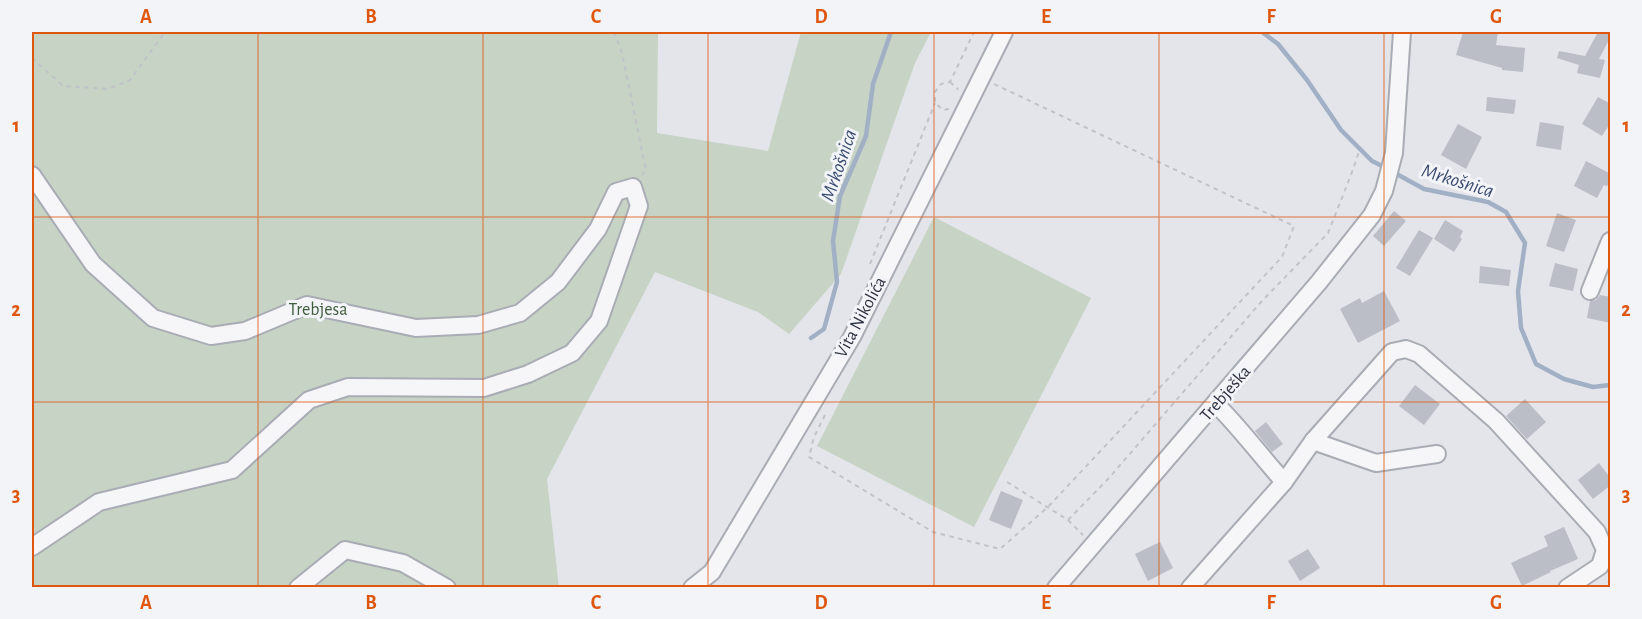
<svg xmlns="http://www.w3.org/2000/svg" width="1642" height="619" viewBox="0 0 1642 619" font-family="'Alegreya Sans',sans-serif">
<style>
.green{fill:#c7d3c5}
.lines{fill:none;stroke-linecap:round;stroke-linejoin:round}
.stream{stroke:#a2b0c6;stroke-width:4.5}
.building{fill:#bbbec6}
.minor-casing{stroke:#a9acb4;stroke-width:20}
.path{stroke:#c2c3c9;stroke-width:2;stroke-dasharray:4.5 4.5;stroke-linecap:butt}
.minor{stroke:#f6f6f9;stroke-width:16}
.grid{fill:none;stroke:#df570f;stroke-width:1.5;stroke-opacity:0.55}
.labels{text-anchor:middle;stroke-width:6;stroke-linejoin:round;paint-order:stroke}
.park-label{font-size:18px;fill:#3e5b3b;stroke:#f3f4f8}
.street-label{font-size:18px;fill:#2d3241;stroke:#f3f4f8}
.water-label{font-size:20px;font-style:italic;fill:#3a4d71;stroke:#f3f4f8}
.neatline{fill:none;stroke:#df570f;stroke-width:2}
.grid-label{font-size:20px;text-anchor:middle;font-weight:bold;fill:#df570f}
</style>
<rect width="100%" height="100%" fill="#e3e5ea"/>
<g class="green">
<path d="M32,32H658L657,133L768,151L801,32H931L915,63L841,274L789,334L758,312L655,272L547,479L559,588L32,587Z"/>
<path d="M934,217L1091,298L974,527L817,446Z"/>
</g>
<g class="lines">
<g class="stream">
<path d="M1262,32L1278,44L1307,80L1341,130L1372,161L1386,168"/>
<path d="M1393,172L1424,189L1488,202L1506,212L1525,243L1518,291L1521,328L1536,364L1564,379L1593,387L1610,385"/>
<path d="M811,338L824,329L837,282L833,241L840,196L866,136L873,84L891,32"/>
</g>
</g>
<g class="building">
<path d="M1463,32H1498L1496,45L1525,48L1523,72L1502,70V68L1456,55Z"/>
<path d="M1598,32H1611V36L1599,59L1605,60L1600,78L1577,73L1579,65L1557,58L1559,51L1585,56Z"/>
<path d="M1487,97L1516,100L1514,114L1486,111Z"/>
<path d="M1598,97L1611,104V122L1602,136L1582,124Z"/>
<path d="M1540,122L1564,126L1561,150L1536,146Z"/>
<path d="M1458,124L1482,137L1466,169L1441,155Z"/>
<path d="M1586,161L1611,174V180L1607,186L1604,185L1597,198L1574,186Z"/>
<path d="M1394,211L1406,221L1384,246L1373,236Z"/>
<path d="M1557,213L1576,220L1564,252L1546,246Z"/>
<path d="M1445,220L1463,231L1460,237L1462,239L1454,252L1434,239Z"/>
<path d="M1419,230L1433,238L1410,276L1396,268Z"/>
<path d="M1555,263L1578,269L1573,291L1549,286Z"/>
<path d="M1480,266L1511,270L1509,286L1479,283Z"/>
<path d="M1384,291L1400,321L1358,343L1340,309L1360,298L1362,303Z"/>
<path d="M1600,295L1611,297V323L1587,318L1590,301L1596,300Z"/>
<path d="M1415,385L1440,404L1424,425L1399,406Z"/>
<path d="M1525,399L1546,422L1527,439L1506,416Z"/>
<path d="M1266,422L1283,444L1272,452L1255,431Z"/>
<path d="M1599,463L1611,479V485L1593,499L1578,480Z"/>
<path d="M1001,491L1023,500L1011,529L989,520Z"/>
<path d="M1564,527L1578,559L1550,571L1551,572L1522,586L1511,563L1548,546L1544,536Z"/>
<path d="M1160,542L1173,568L1148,581L1135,554Z"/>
<path d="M1308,549L1320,568L1300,581L1288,561Z"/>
</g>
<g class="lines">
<defs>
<g id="minor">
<path d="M32,175L93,264L153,318L211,336L245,331L307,305L416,328L478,325L520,313L558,282L598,229L616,192L633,187L639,206L599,321L572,353L528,374L484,388L348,387L309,400L232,470L99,502L32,547"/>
<path d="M1590,291L1610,241"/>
<path d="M1216,404C1240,428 1261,456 1284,482L1313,441L1392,352L1406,349L1419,354L1496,421L1597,532L1605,550L1600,566L1567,588"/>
<path d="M1313,441L1376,463L1437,454"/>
<path d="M298,588L345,550L403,563L447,588"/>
<path d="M692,588L712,572L852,337L1004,32"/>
<path d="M1056,588L1319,282L1372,215L1384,191L1394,153L1402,32"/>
<path d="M1190,588L1284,482"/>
</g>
</defs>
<use href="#minor" class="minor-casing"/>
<g class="path">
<path d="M614,32L622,53L646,170L642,175"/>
<path d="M32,58L63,86L108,89L130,80L165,32"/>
<path d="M950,82L957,88L958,90"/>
<path d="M949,109L943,110L935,103V92L941,84L950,82L974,32"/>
<path d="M870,264L935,103"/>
<path d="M825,415L814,437L809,457L933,532L1000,549L1048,507L1282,257L1294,226L994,84"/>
<path d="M1007,482L1068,520L1109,478L1261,302L1328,233L1351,175L1360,149"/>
<path d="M1068,520L1083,535"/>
</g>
<use href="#minor" class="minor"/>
</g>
<path class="grid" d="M258,32V588M483,32V588M708,32V588M934,32V588M1159,32V588M1384,32V588M32,217H1610M32,402H1610"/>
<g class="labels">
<g class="park-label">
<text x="318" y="315">Trebjesa</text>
</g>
<g class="street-label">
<text transform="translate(860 317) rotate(-62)" y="6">Vita Nikolića</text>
<text transform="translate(1225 393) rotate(-49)" y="6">Trebješka</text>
</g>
<g class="water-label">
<text transform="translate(838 165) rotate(-71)" y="7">Mrkošnica</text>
<text transform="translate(1458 180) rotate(17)" y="7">Mrkošnica</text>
</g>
</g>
<rect width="1642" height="619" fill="none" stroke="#f3f4f8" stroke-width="66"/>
<rect x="33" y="33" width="1576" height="553" class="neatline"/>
<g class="grid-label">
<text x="146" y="23">A</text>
<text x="371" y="23">B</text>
<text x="596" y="23">C</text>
<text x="821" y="23">D</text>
<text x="1046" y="23">E</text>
<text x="1271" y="23">F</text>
<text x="1496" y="23">G</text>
<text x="16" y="132">1</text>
<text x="1626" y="132">1</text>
<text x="16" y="316">2</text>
<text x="1626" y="316">2</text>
<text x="16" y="501">3</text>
<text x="1626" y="501">3</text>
<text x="146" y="609">A</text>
<text x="371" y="609">B</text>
<text x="596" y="609">C</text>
<text x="821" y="609">D</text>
<text x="1046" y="609">E</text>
<text x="1271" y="609">F</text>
<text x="1496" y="609">G</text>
</g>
</svg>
